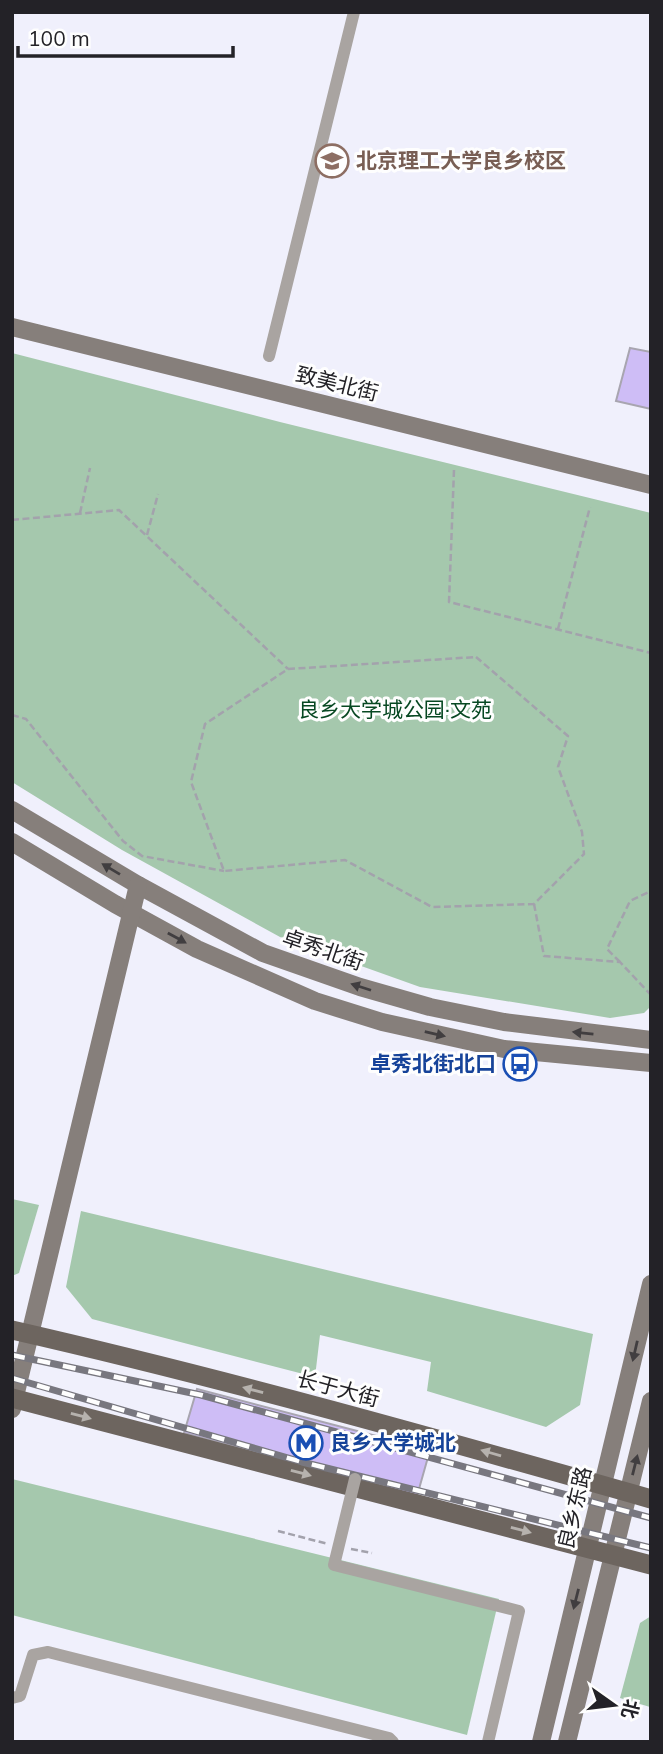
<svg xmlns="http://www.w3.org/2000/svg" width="663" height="1754" viewBox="0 0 663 1754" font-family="Mulish,'Noto Sans SC',sans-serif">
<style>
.green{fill:#a5c8ad}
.building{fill:#cebdf6;stroke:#a8a5b0;stroke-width:2}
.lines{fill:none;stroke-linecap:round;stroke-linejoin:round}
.path{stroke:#a3a2ac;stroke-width:2.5;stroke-dasharray:7 3.5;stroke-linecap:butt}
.street{stroke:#a9a4a1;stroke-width:12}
.secondary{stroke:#867f7b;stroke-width:18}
.primary{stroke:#6d655f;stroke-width:19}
.rail-casing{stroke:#78777f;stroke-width:7}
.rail{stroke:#fefefe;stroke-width:4.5;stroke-dasharray:13;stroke-linecap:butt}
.street-bridge{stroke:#a9a4a1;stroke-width:12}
.oneway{fill:#413e40}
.oneway2{fill:#b6b2ae}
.labels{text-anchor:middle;stroke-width:6;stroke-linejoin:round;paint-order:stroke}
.education-label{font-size:21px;font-weight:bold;fill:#785e54;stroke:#fefefe;text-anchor:start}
.street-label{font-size:21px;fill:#232227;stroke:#fefefe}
.park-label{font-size:21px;fill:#074822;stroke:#fefefe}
.transit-label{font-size:21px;font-weight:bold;fill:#164399;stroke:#fefefe;text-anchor:end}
</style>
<rect width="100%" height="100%" fill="#f0f0fc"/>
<g class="green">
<path d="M12,353L280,422L651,513V1006L644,1013L610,1018L420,987L280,937L122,850L12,782Z"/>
<path d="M12,1199L39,1205L19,1273L12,1276Z"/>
<path d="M81,1211L593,1334L580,1405L546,1427L427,1391L431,1362L320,1335L315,1377L92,1319L66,1287Z"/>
<path d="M12,1479L499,1599L467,1735L12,1615Z"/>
<path d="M651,1616V1705L650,1707L620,1698L640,1623Z"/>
</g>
<g class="building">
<path d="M630,348L651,352V409L616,401Z"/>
<path d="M197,1389L430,1450L417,1496L184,1433Z"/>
</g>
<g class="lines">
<g class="path">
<path d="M454,470L449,602L651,653"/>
<path d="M80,513L90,468"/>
<path d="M12,520L119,510L288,669"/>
<path d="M147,535L158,494"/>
<path d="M558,629L590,507"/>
<path d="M476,657L568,736L558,767L582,832L584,854L534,904L432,907L345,860L224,871L191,782L205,724L288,669Z"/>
<path d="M12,715L26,719L123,841L142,856L224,871"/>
<path d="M534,904L544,956L620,962L651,995"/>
<path d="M620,962L607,949L630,901L651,891"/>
<path d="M278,1531L328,1544"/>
<path d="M351,1549L372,1553"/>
</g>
<g class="street">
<path d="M269,356L354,12"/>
<path d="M12,1698L20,1696L33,1655L48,1652L389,1738L393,1742"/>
</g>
<g class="secondary">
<path d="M12,327L651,485"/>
<path d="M12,810L138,885L263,953L360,987L430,1007L504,1022L651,1040"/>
<path d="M12,842L115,904L197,949L315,1001L382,1022L504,1049L651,1063"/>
<path d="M12,1409L138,885"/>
<path d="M541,1742L651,1284"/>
<path d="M567,1742L651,1401"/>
</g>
<g class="primary">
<path d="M12,1330C227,1379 439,1439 651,1499"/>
<path d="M12,1398L651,1565"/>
</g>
<defs>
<g id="rail">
<path d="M12,1355L201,1395L651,1518"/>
<path d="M12,1378L302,1462L651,1548"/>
</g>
</defs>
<use href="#rail" class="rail-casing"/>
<use href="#rail" class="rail"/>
<path class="street-bridge" d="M355,1479L334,1565L519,1611L488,1742"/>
</g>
<defs><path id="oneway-solid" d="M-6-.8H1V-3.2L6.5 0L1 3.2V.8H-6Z" transform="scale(1.75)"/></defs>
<g class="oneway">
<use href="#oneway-solid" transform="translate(111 869) rotate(-149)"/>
<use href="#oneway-solid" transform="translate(177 938) rotate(29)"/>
<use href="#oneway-solid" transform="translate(361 987) rotate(-162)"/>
<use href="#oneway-solid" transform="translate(583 1033) rotate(-174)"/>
<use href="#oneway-solid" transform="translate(435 1034) rotate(13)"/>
<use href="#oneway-solid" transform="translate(635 1351) rotate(103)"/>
<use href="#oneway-solid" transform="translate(635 1465) rotate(-76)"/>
<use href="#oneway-solid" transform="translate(576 1599) rotate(104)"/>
</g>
<g class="oneway2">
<use href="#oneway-solid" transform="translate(253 1390) rotate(-165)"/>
<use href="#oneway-solid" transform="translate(81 1416) rotate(15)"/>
<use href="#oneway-solid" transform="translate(491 1453) rotate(-164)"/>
<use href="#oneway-solid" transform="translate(301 1473) rotate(15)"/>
<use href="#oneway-solid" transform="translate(521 1530) rotate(15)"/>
</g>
<defs>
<symbol id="university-ring" viewBox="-11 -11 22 22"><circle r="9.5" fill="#fefefe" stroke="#8d6e63" stroke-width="1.5"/><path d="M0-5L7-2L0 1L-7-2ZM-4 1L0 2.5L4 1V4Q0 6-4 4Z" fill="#8d6e63"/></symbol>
<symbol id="bus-ring" viewBox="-11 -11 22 22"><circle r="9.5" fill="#fefefe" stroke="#1a4fb4" stroke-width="1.5"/><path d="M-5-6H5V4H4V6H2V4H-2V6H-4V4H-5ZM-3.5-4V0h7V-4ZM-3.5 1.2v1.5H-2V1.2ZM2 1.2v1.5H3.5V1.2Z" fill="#1a4fb4"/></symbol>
<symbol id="metro-ring" viewBox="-11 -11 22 22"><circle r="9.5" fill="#fefefe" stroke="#1a4fb4" stroke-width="1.5"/><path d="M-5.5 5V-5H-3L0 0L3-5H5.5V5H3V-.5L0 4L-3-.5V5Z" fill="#1a4fb4"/></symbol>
</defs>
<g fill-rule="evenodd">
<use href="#university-ring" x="313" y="142" width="38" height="38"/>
<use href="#bus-ring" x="501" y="1045" width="38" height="38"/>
<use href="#metro-ring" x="287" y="1424" width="38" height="38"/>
</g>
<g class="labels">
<g class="education-label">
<text x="356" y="168">北京理工大学良乡校区</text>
</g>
<g class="street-label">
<text transform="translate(337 384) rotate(14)" y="7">致美北街</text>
<text transform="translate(323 950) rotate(19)" y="7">卓秀北街</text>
<text transform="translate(338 1389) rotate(15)" y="7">长于大街</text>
<text transform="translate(575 1508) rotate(-77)" y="7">良乡东路</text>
</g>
<g class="park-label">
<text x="395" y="717">良乡大学城公园·文苑</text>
</g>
<g class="transit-label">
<text x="496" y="1071">卓秀北街北口</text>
<text x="330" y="1450" text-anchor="start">良乡大学城北</text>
</g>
</g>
<rect width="663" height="1754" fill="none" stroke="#232227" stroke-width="28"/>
<g transform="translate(614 1705) rotate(104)" stroke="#fefefe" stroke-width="5" paint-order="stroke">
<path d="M0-5L12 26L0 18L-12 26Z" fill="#232227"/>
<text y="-10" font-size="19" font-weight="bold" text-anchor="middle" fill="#232227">北</text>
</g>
<path d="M18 46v10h215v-10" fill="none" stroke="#232227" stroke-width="3.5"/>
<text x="28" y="46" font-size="21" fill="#232227" stroke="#fefefe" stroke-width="5" paint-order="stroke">100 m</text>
</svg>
